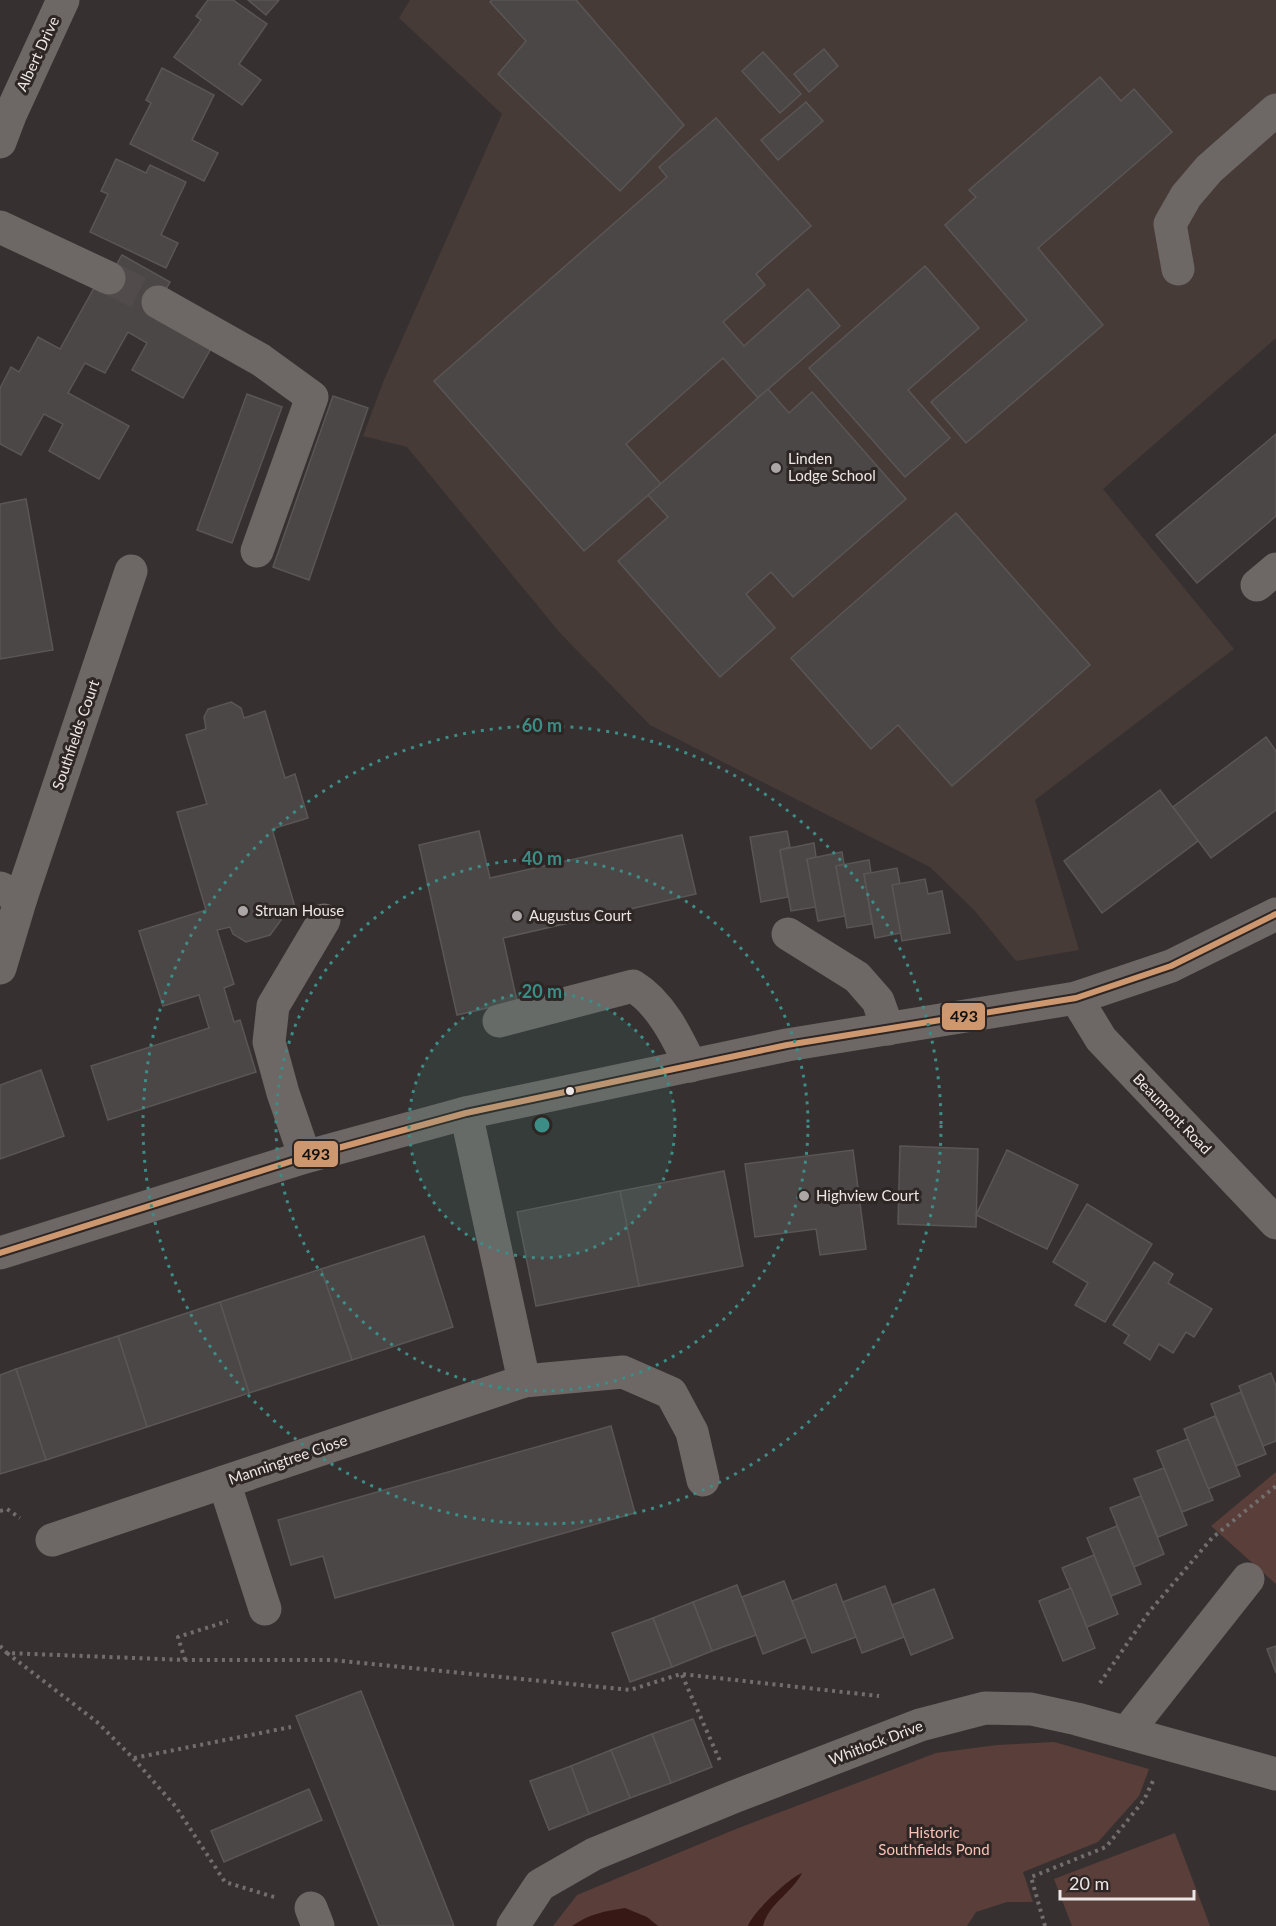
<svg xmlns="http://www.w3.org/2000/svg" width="1276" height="1926" viewBox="0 0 1276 1926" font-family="Lato,sans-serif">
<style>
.built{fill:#473b38}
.green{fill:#5a3e39}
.water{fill:#371814}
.building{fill:#4b4746;stroke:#5a5656;stroke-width:1.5}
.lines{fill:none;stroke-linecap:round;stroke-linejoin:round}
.minor-tunnel{stroke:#514c4b;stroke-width:33;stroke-dasharray:33 16;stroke-linecap:butt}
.path{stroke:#726e6d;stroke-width:4;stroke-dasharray:3 4.5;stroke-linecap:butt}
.minor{stroke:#6d6765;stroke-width:33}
.bus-1-casing{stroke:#2d2624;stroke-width:10}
.bus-1{stroke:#cd976f;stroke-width:6}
.ring{fill:none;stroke:#3b8d86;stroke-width:3;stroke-dasharray:3 6}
.poi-dot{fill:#aca7a6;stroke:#2d2624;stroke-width:2}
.bus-dot{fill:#ece7e6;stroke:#2d2624;stroke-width:2}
.labels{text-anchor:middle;stroke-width:6;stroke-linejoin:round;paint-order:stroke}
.street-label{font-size:15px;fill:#ece7e6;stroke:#2d2624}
.poi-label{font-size:15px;fill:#ece7e6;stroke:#2d2624;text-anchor:start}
.park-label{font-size:15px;fill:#fac1b6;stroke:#2d2624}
.centre{fill:#3b8d86;stroke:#2d2624;stroke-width:3}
.ring-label{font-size:18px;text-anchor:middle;font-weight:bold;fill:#3b8d86;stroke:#2d2624;stroke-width:6;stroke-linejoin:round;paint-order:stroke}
.line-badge{stroke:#2d2624;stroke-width:2}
.pale-badge-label{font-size:16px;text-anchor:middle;font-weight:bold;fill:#111}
</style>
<rect width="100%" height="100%" fill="#363130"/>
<path class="built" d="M410,0H1276V338L1103,489L1234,649L1035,800L1079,950L1016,961L974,910L930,867L650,725L561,634L407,447L363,436L384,380L502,114L399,18Z"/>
<g class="green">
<path d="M1276,1472V1584L1211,1526Z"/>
<path d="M1054,1742L1149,1769L1139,1796L1098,1842L1023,1872L1033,1902H1007L976,1912L967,1926H553L577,1895L736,1829L936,1753L997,1745Z"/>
<path d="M1175,1833L1210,1926H1072L1054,1879Z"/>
</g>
<g class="water">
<path d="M802,1873C792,1893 769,1903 763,1926H748C752,1913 789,1878 802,1873Z"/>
<path d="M625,1908L647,1917L658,1926H572C589,1914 605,1911 625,1908Z"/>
</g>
<g class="building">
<path d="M208,0H233L267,24L239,64L261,80L242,105L174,57L201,20L196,16Z"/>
<path d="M248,0H279L266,15Z"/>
<path d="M492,0H576L684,125L620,191L498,74L526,41L490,2Z"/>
<path d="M824,49L838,66L809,92L794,74Z"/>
<path d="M763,52L801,94L780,113L742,71Z"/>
<path d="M162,68L214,95L192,140L218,153L204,181L130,144L151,103L146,100Z"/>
<path d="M1100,77L1121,101L1134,89L1172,132L1038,248L1103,325L966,443L931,402L1027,320L945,225L976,197L969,190Z"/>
<path d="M806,102L823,121L778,160L761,140Z"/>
<path d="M716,118L811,226L756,274L765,285L723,322L744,346L808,289L840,326L758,398L723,358L626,444L661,484L584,551L434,381L667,177L659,167Z"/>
<path d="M116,159L146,173L150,165L186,182L161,235L178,243L166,268L90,232L108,194L101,191Z"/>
<path d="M122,255L170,282L153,312L213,345L183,398L132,370L147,343L128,332L105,373L85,363L68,393L129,426L99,479L49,451L63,424L44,414L21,455L0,444V388L11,367L19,372L38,337L60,349L94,288L101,292Z"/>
<path d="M925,266L979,328L908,390L950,438L905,477L809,368Z"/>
<path d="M768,389L789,413L812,392L906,499L793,597L771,572L746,594L775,628L720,677L618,561L668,517L648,495Z"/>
<path d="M247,394L282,407L232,543L197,530Z"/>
<path d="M333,396L368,408L309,580L273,567Z"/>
<path d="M1276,434V516L1197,583L1156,535Z"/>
<path d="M26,499L53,650L0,659V504Z"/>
<path d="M956,513L1090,665L952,786L898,725L871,749L791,658Z"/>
<path d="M231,702L241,708L244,718L265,711L285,778L295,774L308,818L272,829L295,907L279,912L281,920L270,935L246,942L233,934L230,927L217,930L234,984L224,988L234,1022L240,1020L256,1072L108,1120L91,1066L209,1028L199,995L163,1006L139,931L206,910L177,812L207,804L186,735L206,729L204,717L208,709Z"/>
<path d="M1266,737L1276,751V810L1211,858L1173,807Z"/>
<path d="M1160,790L1198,841L1102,913L1064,861Z"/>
<path d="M479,831L490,878L682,835L696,894L503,938L517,1001L457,1015L419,845Z"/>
<path d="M787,831L790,847L780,850L788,897L761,902L750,837Z"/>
<path d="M814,843L816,857L807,859L816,907L791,911L780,850Z"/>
<path d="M842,852L844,864L836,866L845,916L818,921L807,859Z"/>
<path d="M869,860L871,873L864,874L872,924L847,928L836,866Z"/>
<path d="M897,868L900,884L892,885L901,933L875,938L864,874Z"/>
<path d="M925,879L928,894L942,891L950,933L902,941L892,885Z"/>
<path d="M41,1070L64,1136L0,1159V1085Z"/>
<path d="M900,1146L978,1149L976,1227L898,1224Z"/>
<path d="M853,1150L866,1249L820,1255L816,1229L755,1237L745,1164Z"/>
<path d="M1007,1150L1078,1185L1047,1249L976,1215Z"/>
<path d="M724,1171L743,1266L639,1286L620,1191Z"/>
<path d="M620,1191L639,1286L536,1306L517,1212Z"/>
<path d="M1087,1204L1152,1244L1105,1322L1075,1305L1088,1283L1053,1262Z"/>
<path d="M424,1236L453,1327L352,1360L321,1269Z"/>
<path d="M1154,1262L1173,1274L1168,1283L1212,1309L1194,1337L1186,1332L1173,1353L1159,1344L1150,1360L1124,1343L1129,1335L1113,1325Z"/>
<path d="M321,1269L352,1360L249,1393L220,1302Z"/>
<path d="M220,1302L249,1393L147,1427L118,1336Z"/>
<path d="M118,1336L147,1427L46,1460L16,1369Z"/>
<path d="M16,1369L46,1460L0,1474V1375Z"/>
<path d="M1271,1373L1276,1386V1441L1263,1446L1239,1386Z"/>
<path d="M1241,1392L1266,1454L1236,1466L1211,1404Z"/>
<path d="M1215,1416L1240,1476L1208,1489L1184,1429Z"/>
<path d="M611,1426L635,1513L335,1598L323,1556L291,1565L278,1520Z"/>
<path d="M1188,1439L1213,1500L1182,1512L1157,1451Z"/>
<path d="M1164,1468L1187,1525L1158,1537L1134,1479Z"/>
<path d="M1141,1496L1164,1554L1134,1567L1110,1508Z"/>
<path d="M1117,1526L1141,1584L1111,1596L1087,1538Z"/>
<path d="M1094,1555L1118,1614L1087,1627L1062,1568Z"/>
<path d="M784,1581L806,1637L763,1654L742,1597Z"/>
<path d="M836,1584L856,1637L812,1653L792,1601Z"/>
<path d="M737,1585L756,1635L712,1651L693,1602Z"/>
<path d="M885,1586L904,1637L862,1653L843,1602Z"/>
<path d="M1071,1588L1095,1648L1063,1661L1039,1601Z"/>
<path d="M934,1589L953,1638L911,1655L892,1605Z"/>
<path d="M693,1602L712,1651L672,1667L653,1618Z"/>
<path d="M653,1618L672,1667L630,1682L612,1633Z"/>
<path d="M1276,1646V1673L1267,1649Z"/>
<path d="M361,1691L454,1926H379L296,1716Z"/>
<path d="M693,1719L712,1767L671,1783L652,1734Z"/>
<path d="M652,1734L671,1783L630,1798L611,1750Z"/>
<path d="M611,1750L630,1798L589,1814L571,1766Z"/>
<path d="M571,1766L589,1814L549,1830L530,1781Z"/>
<path d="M309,1789L322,1820L224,1862L211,1831Z"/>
</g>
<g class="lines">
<path class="minor-tunnel" d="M109,278L158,302"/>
<g class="path">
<path d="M0,1511L7,1509L20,1518"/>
<path d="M0,1646L7,1653L185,1660H332L630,1690L681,1674L879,1696"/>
<path d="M7,1653L97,1722L133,1758L176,1807L225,1882L274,1897"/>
<path d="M185,1660L178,1637L228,1621"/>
<path d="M682,1675L720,1761"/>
<path d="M1100,1683L1149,1612L1212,1538L1276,1486"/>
<path d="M134,1758L291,1727"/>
<path d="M1045,1926L1031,1877L1106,1847L1144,1800L1153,1781"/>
</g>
<g class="minor">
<path d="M0,142L11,113L63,0"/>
<path d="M0,227L109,278"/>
<path d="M1178,269L1170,224L1186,196L1209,169L1276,110"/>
<path d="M158,302L261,360L312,397L257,551"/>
<path d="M1257,585L1276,569"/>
<path d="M0,888L21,898L131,571"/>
<path d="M788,934L857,977L878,1001L888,1029"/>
<path d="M0,968L21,898"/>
<path d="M1076,998L1101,1039L1276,1223"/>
<path d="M499,1021L633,986C661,1003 677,1037 691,1066"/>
<path d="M466,1113L524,1381"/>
<path d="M305,1157L283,1093L269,1042L273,1006L324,920"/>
<path d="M0,1253L305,1157L466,1113L787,1045L1076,998L1171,966L1276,914"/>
<path d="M224,1482L265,1609"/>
<path d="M52,1540L524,1381L623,1372L671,1393L692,1432L703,1480"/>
<path d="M1127,1732L1248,1579"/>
<path d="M311,1908L318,1926"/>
<path d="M513,1926L540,1885L594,1854L736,1796L920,1725L985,1708L1031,1709L1077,1719L1276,1774"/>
</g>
<defs>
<path id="bus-1" d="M0,1253L305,1157L466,1113L787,1045L1076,998L1171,966L1276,914"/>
</defs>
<use href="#bus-1" class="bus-1-casing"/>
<use href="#bus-1" class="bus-1"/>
</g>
<circle cx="542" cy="1125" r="133" fill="#3b8d86" fill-opacity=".12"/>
<g class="ring">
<circle cx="542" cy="1125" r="133"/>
<circle cx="542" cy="1125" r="266"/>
<circle cx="542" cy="1125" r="399"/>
</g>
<g class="poi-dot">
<circle cx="776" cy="468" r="6"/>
<circle cx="243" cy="911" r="6"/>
<circle cx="517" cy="916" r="6"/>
<circle cx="804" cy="1196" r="6"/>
</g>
<circle class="bus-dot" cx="570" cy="1091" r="5"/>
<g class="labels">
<g class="street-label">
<text transform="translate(38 54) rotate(-65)" y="5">Albert Drive</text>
<text transform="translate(76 735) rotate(-71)" y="5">Southfields Court</text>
<text transform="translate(1172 1114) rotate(46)" y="5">Beaumont Road</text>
<text transform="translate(288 1460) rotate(-19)" y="5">Manningtree Close</text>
<text transform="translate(876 1743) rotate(-21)" y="5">Whitlock Drive</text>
</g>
<g class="poi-label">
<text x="788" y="464">Linden<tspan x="788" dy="17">Lodge School</tspan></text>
<text x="255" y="916">Struan House</text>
<text x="529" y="921">Augustus Court</text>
<text x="816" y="1201">Highview Court</text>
</g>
<g class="park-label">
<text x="934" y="1838">Historic<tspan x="934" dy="17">Southfields Pond</tspan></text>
</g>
</g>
<circle cx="542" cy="1125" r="9" class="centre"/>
<g class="ring-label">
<text x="542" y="732">60 m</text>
<text x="542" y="865">40 m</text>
<text x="542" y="998">20 m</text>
</g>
<g class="line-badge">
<rect x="941" y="1002" width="45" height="29" rx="6" fill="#cd976f"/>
<rect x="293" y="1140" width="46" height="28" rx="6" fill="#cd976f"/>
</g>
<g class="pale-badge-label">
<text x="964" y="1022">493</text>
<text x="316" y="1160">493</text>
</g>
<path d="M1060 1890v9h134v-9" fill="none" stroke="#ece7e6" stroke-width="3"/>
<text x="1069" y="1890" font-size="18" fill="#ece7e6" stroke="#2d2624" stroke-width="4.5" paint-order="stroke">20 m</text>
</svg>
